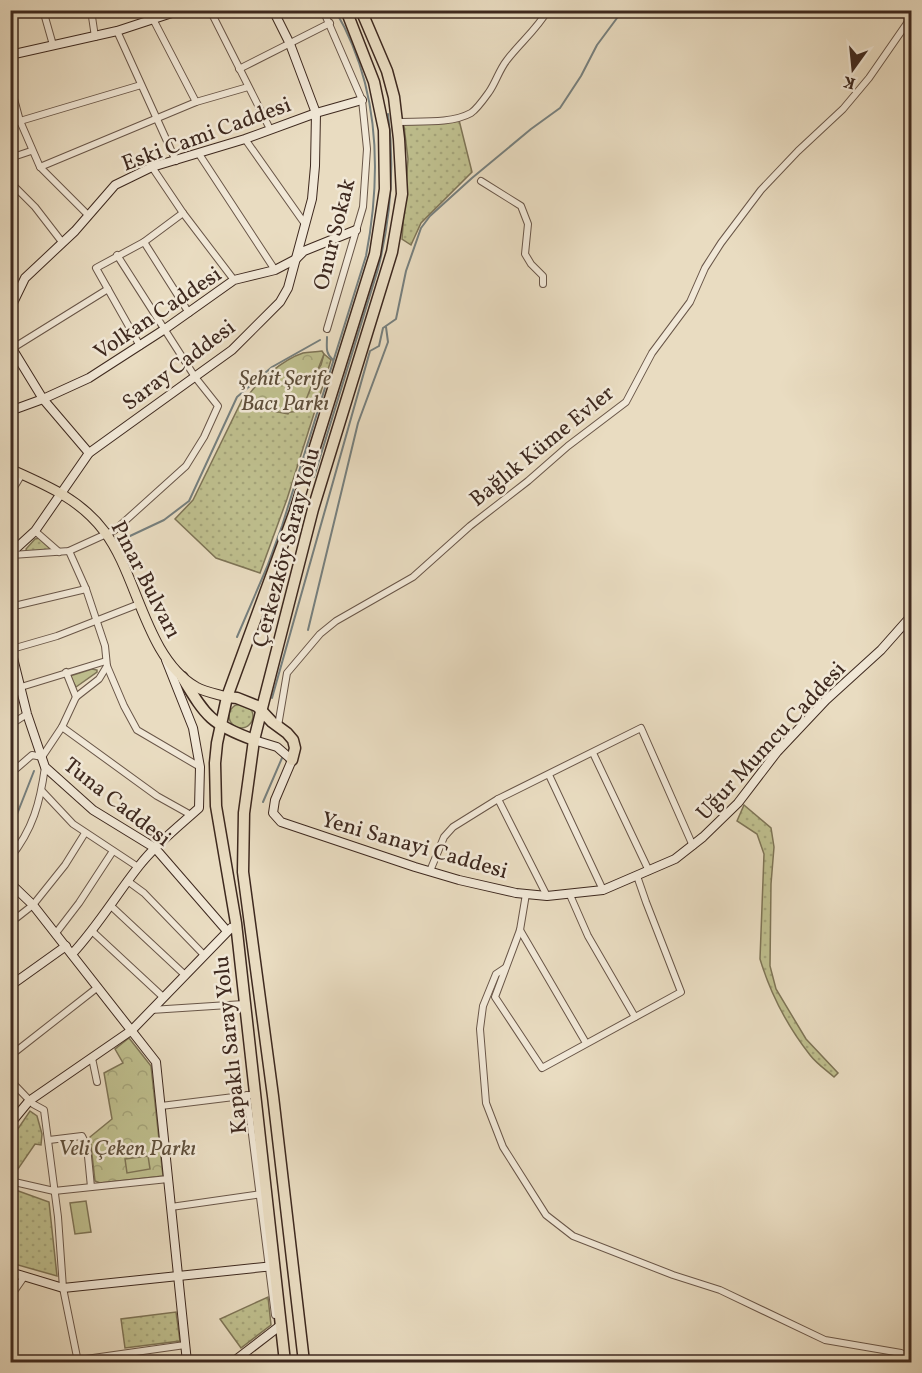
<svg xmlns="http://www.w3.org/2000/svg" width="922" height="1373" viewBox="0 0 922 1373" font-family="Vollkorn,serif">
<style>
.grass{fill:url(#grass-dots);stroke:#7e7456;stroke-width:1.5}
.park{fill:url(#park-crowns);stroke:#7e7456;stroke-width:1.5}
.garden{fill:#bebe8d;stroke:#7e7456;stroke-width:1.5}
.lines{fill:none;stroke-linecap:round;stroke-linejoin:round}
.stream{stroke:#767f7d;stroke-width:2}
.street-casing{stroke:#695648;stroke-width:8}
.secondary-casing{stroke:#3e291f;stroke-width:10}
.primary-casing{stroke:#3e291f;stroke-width:11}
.highway-casing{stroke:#3e291f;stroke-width:13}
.street{stroke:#f1e8d7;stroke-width:6}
.secondary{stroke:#f1e8d7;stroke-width:8}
.primary{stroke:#e9dcc1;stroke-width:9}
.highway{stroke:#e9dcc1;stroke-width:10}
.labels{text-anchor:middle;stroke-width:5;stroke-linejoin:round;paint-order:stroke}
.street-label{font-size:22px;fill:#3e291f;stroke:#f1e8d7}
.park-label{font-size:22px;font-style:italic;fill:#5e4e3a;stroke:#f1e8d7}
</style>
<defs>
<pattern id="grass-dots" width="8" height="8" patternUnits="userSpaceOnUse" patternTransform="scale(1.5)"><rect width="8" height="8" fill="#bebe8d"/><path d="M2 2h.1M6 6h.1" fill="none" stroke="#a4a379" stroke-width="1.8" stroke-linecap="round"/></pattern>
<pattern id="park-crowns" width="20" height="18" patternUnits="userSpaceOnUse" patternTransform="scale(1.5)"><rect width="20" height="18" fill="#bebe8d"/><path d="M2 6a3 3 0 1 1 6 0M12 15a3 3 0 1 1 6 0" fill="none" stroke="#a4a379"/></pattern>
</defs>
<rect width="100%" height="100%" fill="#e9dcc1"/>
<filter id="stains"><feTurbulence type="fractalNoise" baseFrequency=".00333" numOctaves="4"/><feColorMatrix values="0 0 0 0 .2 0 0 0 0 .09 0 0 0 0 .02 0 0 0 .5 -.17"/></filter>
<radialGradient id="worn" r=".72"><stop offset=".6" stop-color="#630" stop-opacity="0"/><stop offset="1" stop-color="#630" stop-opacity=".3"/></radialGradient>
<g class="grass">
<path d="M459,120L472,172L421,223L411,245L402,239L408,159L404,126L409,122Z"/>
<path d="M324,354L331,360L287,499L260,573L216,558L175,519L193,500L242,400L263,409L288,414L321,365Z"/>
<path d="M40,538L51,550L27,551L26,549L35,539Z"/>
<circle cx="241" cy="716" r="12"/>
<path d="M744,805L771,828L774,847L771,884L770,966L776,989L806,1039L838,1073L834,1077C826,1070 816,1063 810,1055C788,1027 770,992 760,959L764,854L757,834L737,821Z"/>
<path d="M30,1111L37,1116L42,1134L41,1145L35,1144L18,1169L11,1163V1139Z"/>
<path d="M10,1188L49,1202L57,1276L11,1263Z"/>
<path d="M268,1297L271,1325L241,1348L220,1319Z"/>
<path d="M176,1312L180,1341L125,1348L121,1319Z"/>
</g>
<g class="park">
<path d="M322,351L324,354L302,410C281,416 265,410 245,401C254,383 284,359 303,353C309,352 316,352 322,351Z"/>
<path d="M92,669L97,670V672L76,687L70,676Z"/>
<path d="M129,1038L151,1066L163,1176L100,1183L95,1181L90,1137L112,1119L104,1073L123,1063L115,1049Z"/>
</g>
<g class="garden">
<path d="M148,1156L150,1169L127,1173L125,1159Z"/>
<path d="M86,1201L91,1232L75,1234L70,1203Z"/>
</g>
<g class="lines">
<g class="stream">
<path d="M327,337C327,347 325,353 333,360"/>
<path d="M314,477L378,269C391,217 395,167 388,114"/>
<path d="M130,536L164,520L189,501L237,397L272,367L320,340"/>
<path d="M308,630L358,423L388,342L386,327"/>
<path d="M237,637L267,567L282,526L366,256C382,172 380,86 335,10"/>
<path d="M272,698L370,351L379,346L383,328L396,319L406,271L421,228L430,216L472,178L531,129L560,108L581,76L597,45L623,10"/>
<path d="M263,802L282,758"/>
<path d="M10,832L34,771"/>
</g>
<defs>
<g id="street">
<path d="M43,10L53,45"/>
<path d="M91,10L95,37"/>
<path d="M210,10L270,129"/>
<path d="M323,10L362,100L367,149L363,207L327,329"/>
<path d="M154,21L196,102"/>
<path d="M117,31L176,161"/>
<path d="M239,69L330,23"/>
<path d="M10,84L20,121L40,167L88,215"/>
<path d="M397,122C420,121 451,124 471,113C477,109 484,99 489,92C496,82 499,70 507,60C520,43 537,29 548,10"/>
<path d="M10,124L141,85"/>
<path d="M245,139L305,224"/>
<path d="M199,154L275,270"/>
<path d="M10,158L31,151"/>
<path d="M40,167L196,102L248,87"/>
<path d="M152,167L183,213L234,280"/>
<path d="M481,181L521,206L528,224L525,254L531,264L543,276V284"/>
<path d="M10,182L35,207L62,242"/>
<path d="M144,242L189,313"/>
<path d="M140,346L96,268L144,242L183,213"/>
<path d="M13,348L108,289"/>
<path d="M10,494L22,474"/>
<path d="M35,531L59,552"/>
<path d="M69,551L86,589L105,646L107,666L124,706L137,730L200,767"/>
<path d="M12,555L69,551L115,530L186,466L204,437L218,406L195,377L117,255"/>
<path d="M10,607L86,589"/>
<path d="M12,649L57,636L139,604"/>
<path d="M66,672L76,697"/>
<path d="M21,687L106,661"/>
<path d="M10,725L27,714"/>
<path d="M278,726L287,673L320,634L336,621L413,577L470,526L528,481L568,446L626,402L652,353L690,302L705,268L721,243L761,190L798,151L843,109L869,78L912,16"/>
<path d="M62,727L157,796L191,815"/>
<path d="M593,753L649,871"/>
<path d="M10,774L32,755L42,757L62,727L76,697L99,679L107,666"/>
<path d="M549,775L603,890"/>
<path d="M42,791L73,824L138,867"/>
<path d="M498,799L547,896"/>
<path d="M10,858C33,829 40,803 45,767"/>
<path d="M430,871L444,837L453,827L498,799L641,728L693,846"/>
<path d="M129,882L144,893L204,955"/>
<path d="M526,894L520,930L495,997L542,1068L681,992L646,902L637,876"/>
<path d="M570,895L588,936L635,1017"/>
<path d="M111,906L185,975"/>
<path d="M10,923L33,905L65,865L85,833"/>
<path d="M520,930L586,1043"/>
<path d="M93,932L163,997"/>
<path d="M56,933L79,903L113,851"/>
<path d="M505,968L496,974L483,1006L480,1029L486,1103L503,1147L546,1215L573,1236L673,1275L720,1290L825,1340L901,1353L912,1359"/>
<path d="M151,1010L244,1004"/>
<path d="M10,1056L98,987"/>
<path d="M92,1058L97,1082"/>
<path d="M10,1080L33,1104L44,1110L58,1217L63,1288L78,1362"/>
<path d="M247,1095L275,1315"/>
<path d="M161,1106L250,1095"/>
<path d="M49,1140L82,1136L87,1146L91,1187"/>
<path d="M10,1181L54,1191L168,1179"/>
<path d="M171,1207L262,1194"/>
<path d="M10,1297L24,1277"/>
<path d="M76,1362L86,1359L185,1345"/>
</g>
<g id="secondary">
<path d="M10,55L117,31L181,10"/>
<path d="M10,309L25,278L75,231L115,185L152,167L245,139L316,113L362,100"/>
<path d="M10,345L43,399L89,453"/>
<path d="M10,411L43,399L89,378L165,329L234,280L275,270L296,259L304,251L356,230"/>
<path d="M10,542L13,549L10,558"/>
<path d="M12,552L35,531L89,453L232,350L280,302L288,288L312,199L315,166L316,113L290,44L273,10"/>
<path d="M10,646L27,714L45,767L93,810L155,848L227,931"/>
<path d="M254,740L277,747L292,760L275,800L273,813L281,822L415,867L459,880L516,893L547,896L603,890L675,859L703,837L738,803L777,752L826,700L881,650L912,615"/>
<path d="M10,883L33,905L156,1062L187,1362"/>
<path d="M72,954C98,926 116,895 139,866C156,844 179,826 199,808L200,767L193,728L166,660"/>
<path d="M10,986L66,946"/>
<path d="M10,1124L29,1101L132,1030L231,928"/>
<path d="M10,1272L63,1288L274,1266"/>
<path d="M233,1362L281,1325"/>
</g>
<path id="primary" d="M10,469C46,485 80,499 104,531C138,575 145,657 196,687C205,692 217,694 227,697"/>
<g id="highway">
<path d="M182,677C206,716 210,724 254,740"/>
<path d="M227,697L237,698L257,706L272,722L287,733L293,740L295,748L292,760"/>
<path d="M285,1362L236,923L216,806L215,763L217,743L227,697L295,511L375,254L385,189L384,130L374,82L346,10"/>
<path d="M304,1362L273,1096L243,872L244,813L254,740L261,712L313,509L392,252L402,194L399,139L394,97L387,71L361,10"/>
</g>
</defs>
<use href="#street" class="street-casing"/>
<use href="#secondary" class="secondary-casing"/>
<use href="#primary" class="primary-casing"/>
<use href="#highway" class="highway-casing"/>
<use href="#street" class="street"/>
<use href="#secondary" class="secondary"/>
<use href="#primary" class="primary"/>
<use href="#highway" class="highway"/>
</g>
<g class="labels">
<g class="street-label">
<text transform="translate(206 133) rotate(-20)" y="8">Eski Cami Caddesi</text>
<text transform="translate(333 234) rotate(-76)" y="8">Onur Sokak</text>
<text transform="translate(157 312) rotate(-34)" y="8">Volkan Caddesi</text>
<text transform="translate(178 364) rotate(-37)" y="8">Saray Caddesi</text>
<text transform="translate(541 445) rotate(-39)" y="8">Bağlık Küme Evler</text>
<text transform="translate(285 547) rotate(-75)" y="8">Çerkezköy Saray Yolu</text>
<text transform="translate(147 579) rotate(63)" y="8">Pınar Bulvarı</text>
<text transform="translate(770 740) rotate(-47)" y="8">Uğur Mumcu Caddesi</text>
<text transform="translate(118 801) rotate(38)" y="8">Tuna Caddesi</text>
<text transform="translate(415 844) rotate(16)" y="8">Yeni Sanayi Caddesi</text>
<text transform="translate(229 1045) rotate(-96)" y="8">Kapaklı Saray Yolu</text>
</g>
<g class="park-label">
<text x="285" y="385">Şehit Şerife<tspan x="285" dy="25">Bacı Parkı</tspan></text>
<text x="127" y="1155">Veli Çeken Parkı</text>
</g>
</g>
<rect width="922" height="1373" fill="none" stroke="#e9dcc1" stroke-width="36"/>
<rect x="12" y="12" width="898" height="1349" fill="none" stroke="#3e291f" stroke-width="3"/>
<rect x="18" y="18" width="886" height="1337" fill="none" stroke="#3e291f" stroke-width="1.5"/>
<g transform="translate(853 69) rotate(195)" stroke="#f1e8d7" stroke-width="4.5" paint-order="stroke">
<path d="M0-4.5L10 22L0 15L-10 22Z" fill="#3e291f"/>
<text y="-9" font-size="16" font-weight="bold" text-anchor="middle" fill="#3e291f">K</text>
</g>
<rect width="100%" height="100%" filter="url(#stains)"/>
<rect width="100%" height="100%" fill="url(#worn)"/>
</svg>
